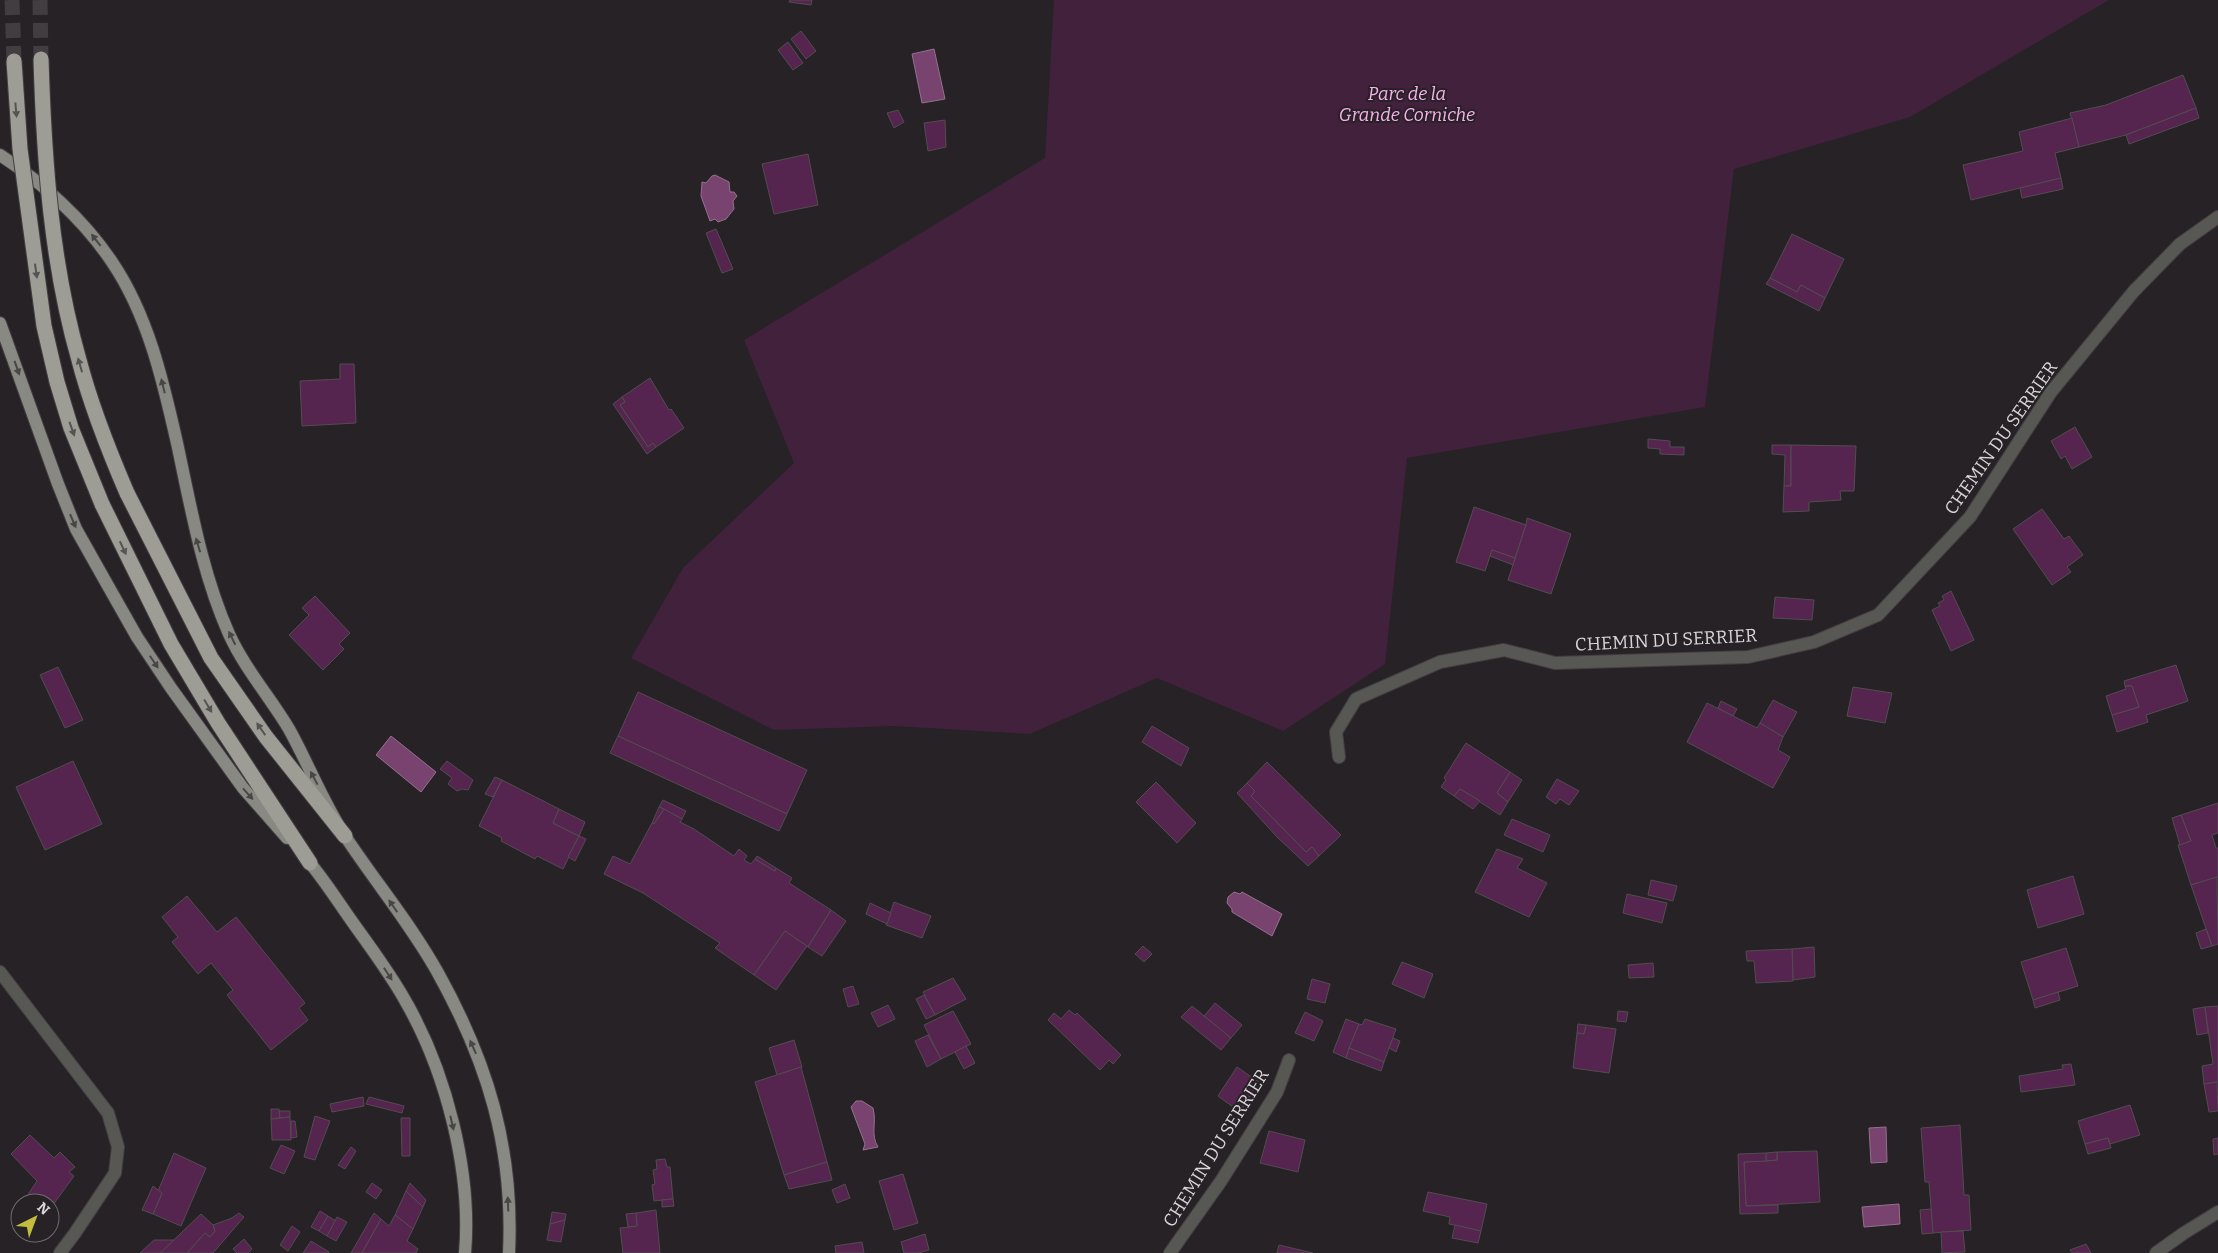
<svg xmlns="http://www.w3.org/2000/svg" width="2218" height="1253" viewBox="0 0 2218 1253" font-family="Bitter,serif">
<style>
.green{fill:#41213c}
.water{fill:#78446f;stroke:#95708e}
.building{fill:#56254f;stroke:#524c51}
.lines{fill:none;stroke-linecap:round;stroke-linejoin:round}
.highway-tunnel{stroke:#423d41;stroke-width:15;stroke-dasharray:15 8;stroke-linecap:butt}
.street-casing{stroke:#433f42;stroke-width:14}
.primary-casing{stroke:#433f42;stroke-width:14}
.highway-casing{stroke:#433f42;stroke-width:17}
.street{stroke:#575754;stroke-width:12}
.primary{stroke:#898983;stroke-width:12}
.highway{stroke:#9d9d95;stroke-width:15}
.highway-bridge-casing{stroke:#433f42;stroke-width:17;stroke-linecap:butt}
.highway-bridge{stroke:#9d9d95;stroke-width:15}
.oneway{fill:#565352}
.oneway2{fill:#494647}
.labels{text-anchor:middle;stroke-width:4;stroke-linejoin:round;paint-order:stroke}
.park-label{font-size:18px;font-style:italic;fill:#feaff0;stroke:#272226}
.street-label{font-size:18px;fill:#d9d5d8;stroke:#272226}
</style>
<rect width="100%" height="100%" fill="#272226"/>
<path class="green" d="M1054,0H2109L1910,117L1734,169L1705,407L1407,458L1385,664L1283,731L1157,678L1030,734L894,726L774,730L631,658L683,568L794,463L744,340L1045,158Z"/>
<g class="water">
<path d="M934,49L945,99L922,103L912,54Z"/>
<path d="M715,175L729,182L730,192H734L737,196L733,201L734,209L726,219L718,222L715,219L710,221L701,196L702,182L706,183L712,176Z"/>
<path d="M391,736L436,772L421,792L376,755Z"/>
<path d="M1234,892L1240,894L1242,892L1282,914L1272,936L1232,912V909L1227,903L1228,897Z"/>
<path d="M856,1101H862L873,1108C877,1123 870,1134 878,1147L863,1150L865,1144L851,1107Z"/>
<path d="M1886,1127L1887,1162L1871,1163L1869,1128Z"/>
<path d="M1899,1204L1900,1224L1864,1227L1862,1207Z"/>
</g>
<g class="building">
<path d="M790,0H812L811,5L789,2Z"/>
<path d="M801,31L816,51L806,59L791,39Z"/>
<path d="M788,42L803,63L793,70L778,50Z"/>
<path d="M2183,75L2196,108L2126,135L2079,147L2070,113L2106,105Z"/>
<path d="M2196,108L2199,118L2129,144L2126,135Z"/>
<path d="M898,110L904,122L894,128L887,113Z"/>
<path d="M2072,118L2079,147L2055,153L2061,178L1971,200L1963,165L2023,151L2019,132Z"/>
<path d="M945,120L946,147L928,151L924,123Z"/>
<path d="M808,154L818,205L774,214L762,164Z"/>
<path d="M2061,178L2063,189L2022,198L2020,188Z"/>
<path d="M716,229L733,269L722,273L706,233Z"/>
<path d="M1792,234L1844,259L1825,298L1801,285L1797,292L1770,278Z"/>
<path d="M1770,278L1797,292L1801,285L1825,298L1819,311L1766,284Z"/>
<path d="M340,364H354L356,423L302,426L300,381L340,379Z"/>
<path d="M650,378L669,410L671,409L684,428L656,447L653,443L648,447L620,405L625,402L622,397Z"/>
<path d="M622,397L625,402L620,405L648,447L653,443L656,447L647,454L613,404Z"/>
<path d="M2075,427L2092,457L2072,469L2065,456L2061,459L2051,441Z"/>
<path d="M1648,439L1670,441V447H1684V455L1660,454V449L1648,448Z"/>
<path d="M1772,445H1791V486H1784L1785,455L1772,454Z"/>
<path d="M1791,445L1856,446L1854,491H1840L1841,500L1809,502V511L1783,512L1784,486H1791Z"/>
<path d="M1474,507L1526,525L1515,558L1492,550L1485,571L1456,562Z"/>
<path d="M2042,509L2064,539L2069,536L2083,555L2067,567L2071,572L2052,585L2013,529Z"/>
<path d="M1527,518L1571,534L1551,594L1508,580L1526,525Z"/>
<path d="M1492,550L1515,558L1513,565L1490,556Z"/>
<path d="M1951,591L1974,640L1951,651L1932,610L1940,606L1938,603L1944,600L1942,596Z"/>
<path d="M315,596L350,633L339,644L344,649L323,670L289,635L309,615L302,608Z"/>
<path d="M1775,597L1814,600L1812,620L1773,618Z"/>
<path d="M2176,665L2188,701L2146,715L2148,722L2117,732L2112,715L2139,707L2132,686H2125L2124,681Z"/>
<path d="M58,667L83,720L65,728L40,675Z"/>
<path d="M2125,686H2132L2139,707L2112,715L2106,696L2126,689Z"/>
<path d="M1853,687L1892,693L1885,723L1847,716Z"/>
<path d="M638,692L807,770L787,814L618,736Z"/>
<path d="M1773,700L1797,712L1783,737L1760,723Z"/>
<path d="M1721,701L1737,709L1733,716L1718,708Z"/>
<path d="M1707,703L1757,728L1760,723L1783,737L1778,750L1790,757L1773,788L1687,742Z"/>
<path d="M1152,726L1189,748L1181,766L1142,742Z"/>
<path d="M618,736L787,814L779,831L610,753Z"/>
<path d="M1466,743L1510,772L1497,793L1508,802L1500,815L1460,789L1454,796L1441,787L1446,780L1444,778Z"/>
<path d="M73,761L102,824L45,850L16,787Z"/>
<path d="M447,761L473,780L468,790L462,789L457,791L448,784L452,778L440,769Z"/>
<path d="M1267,762L1341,835L1319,856L1312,847L1306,852L1251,796L1255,791L1247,783Z"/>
<path d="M1510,772L1522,780L1508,802L1497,793Z"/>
<path d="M495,777L502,780L493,797L485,794Z"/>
<path d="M1557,779L1579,791L1569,805L1560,799L1556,804L1546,797Z"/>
<path d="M502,780L559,809L553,823L579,836L563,869L537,856L535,859L501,841L502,838L479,826Z"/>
<path d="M1156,782L1196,823L1177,843L1136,802Z"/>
<path d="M1247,783L1255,791L1251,796L1306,852L1312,847L1319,856L1308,866L1277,837L1237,793Z"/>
<path d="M1460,789L1480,801L1473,809L1454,796Z"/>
<path d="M663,800L686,811L682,819L659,807Z"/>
<path d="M2218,803V833L2212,835L2216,848H2218V877L2191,885L2178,845L2191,841L2181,815Z"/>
<path d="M659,807L664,809L654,824L652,823Z"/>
<path d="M559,809L585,822L579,836L553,823Z"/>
<path d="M664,809L682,819L680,822L694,829L734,856L739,849L747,856L744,860L751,864L755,859L775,871L776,868L792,878L789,883L831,910L808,947L785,931L754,975L715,948L720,943L643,893L604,874L613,856L630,864L652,823L654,824Z"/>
<path d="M2181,815L2191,841L2180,845L2172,818Z"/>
<path d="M1512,819L1550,835L1543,852L1504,835Z"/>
<path d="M579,836L586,839L575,861L568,857Z"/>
<path d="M1497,849L1523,859L1517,868L1547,883L1529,917L1475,892Z"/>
<path d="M757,856L776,868L775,871L755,859Z"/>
<path d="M2073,876L2084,914L2038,928L2027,890Z"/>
<path d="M2217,877L2218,944L2212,946L2191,885Z"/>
<path d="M1651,880L1677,886L1673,901L1648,895Z"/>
<path d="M1627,894L1667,903L1662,923L1623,913Z"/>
<path d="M187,896L217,932L236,917L305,1003L299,1008L308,1020L271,1050L227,995L233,990L211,963L198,974L172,942L178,937L162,917Z"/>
<path d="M894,902L931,916L922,938L886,925Z"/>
<path d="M870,903L891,913L887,924L866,914Z"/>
<path d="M831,910L846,921L822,956L808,947Z"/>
<path d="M2206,929L2212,946L2201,949L2196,933Z"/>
<path d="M785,931L807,946L776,990L754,975Z"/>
<path d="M1143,946L1152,954L1144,962L1135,954Z"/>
<path d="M1814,947L1815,977L1793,980L1792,949Z"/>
<path d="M2066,948L2078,986L2033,1000L2021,962Z"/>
<path d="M1792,949L1793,981L1756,983L1754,961H1747L1746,951Z"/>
<path d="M1402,962L1433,974L1424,998L1392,984Z"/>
<path d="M1653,963L1654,977L1629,978L1628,965Z"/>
<path d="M953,978L966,999L935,1015L923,992Z"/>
<path d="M1312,979L1330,984L1325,1003L1307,999Z"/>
<path d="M853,986L859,1004L848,1007L843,989Z"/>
<path d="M2058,992L2060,1000L2035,1008L2033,1000Z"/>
<path d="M924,995L935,1015L926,1019L916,999Z"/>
<path d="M1215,1003L1242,1025L1231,1038L1204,1016Z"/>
<path d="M888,1005L895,1019L878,1027L871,1013Z"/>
<path d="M1192,1006L1231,1038L1221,1050L1181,1017Z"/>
<path d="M2218,1006V1082L2204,1084L2202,1066L2213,1064L2205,1007Z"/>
<path d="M2205,1007L2208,1033L2197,1035L2193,1009Z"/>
<path d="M1069,1010L1075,1015L1077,1013L1121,1055L1113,1064L1109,1060L1100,1070L1048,1020L1054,1013L1061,1019Z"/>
<path d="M953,1011L971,1044L941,1059L924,1025Z"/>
<path d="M1618,1011L1628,1012L1626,1022L1617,1021Z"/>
<path d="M1305,1012L1323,1021L1314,1041L1295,1033Z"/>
<path d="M1346,1019L1359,1024L1346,1058L1333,1052Z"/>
<path d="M1365,1019L1396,1029L1384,1062L1349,1048L1359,1024L1362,1025Z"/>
<path d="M1578,1024L1586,1025L1584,1034L1577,1033Z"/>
<path d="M1586,1025L1616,1029L1609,1073L1573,1068L1577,1033L1584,1034Z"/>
<path d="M928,1035L941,1059L927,1067L915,1041Z"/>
<path d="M1393,1038L1400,1041L1396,1052L1389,1048Z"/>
<path d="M794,1040L802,1067L777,1075L769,1048Z"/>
<path d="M966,1046L975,1063L964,1069L955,1052Z"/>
<path d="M1349,1048L1384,1062L1381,1071L1346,1058Z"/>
<path d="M2071,1064L2075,1085L2021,1092L2019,1076L2063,1069L2062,1065Z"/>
<path d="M801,1067L827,1162L784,1175L755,1082Z"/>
<path d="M1237,1067L1259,1082L1240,1112L1218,1096Z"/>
<path d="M2217,1082L2218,1111L2209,1112L2204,1084Z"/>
<path d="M363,1097L364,1106L332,1112L330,1104Z"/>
<path d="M369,1097L404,1106L402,1113L366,1104Z"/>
<path d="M2130,1105L2140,1135L2110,1144L2108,1138L2085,1144L2078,1121Z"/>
<path d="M271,1109H279L280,1118L271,1119Z"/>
<path d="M279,1111H290V1117L280,1118Z"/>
<path d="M315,1116L330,1121L315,1160L304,1157Z"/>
<path d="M290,1117L291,1140H272L271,1119Z"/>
<path d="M401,1118H410V1156H402Z"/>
<path d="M291,1121H295L297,1137L291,1138Z"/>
<path d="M1960,1125L1964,1195H1969L1971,1230L1933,1233L1929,1182H1925L1921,1128Z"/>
<path d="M1269,1131L1305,1140L1298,1172L1260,1163Z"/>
<path d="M30,1135L54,1158L60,1152L75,1167L69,1172L74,1176L50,1209V1203H30L25,1199L37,1181L11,1154Z"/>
<path d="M2108,1138L2111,1148L2088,1154L2085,1144Z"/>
<path d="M2218,1138V1154L2214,1155L2213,1139Z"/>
<path d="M281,1145L295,1151L284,1174L270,1168Z"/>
<path d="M351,1147L356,1151L345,1169L338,1165Z"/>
<path d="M1817,1151L1820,1202L1746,1206L1744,1162L1777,1160V1152Z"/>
<path d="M1777,1152V1160L1766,1161V1153Z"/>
<path d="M174,1153L206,1168L181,1226L153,1214L162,1193L158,1191Z"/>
<path d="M1766,1153V1161L1744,1162L1746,1206L1778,1205V1213L1740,1214L1738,1154Z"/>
<path d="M665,1159L667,1167H670L673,1199L654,1201L652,1185L655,1184L653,1170L657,1169L656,1160Z"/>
<path d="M827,1162L832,1180L789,1189L784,1175Z"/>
<path d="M903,1174L918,1223L894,1230L879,1181Z"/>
<path d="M372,1183L382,1190L376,1199L366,1192Z"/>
<path d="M410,1183L426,1200L423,1207L406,1191Z"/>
<path d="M845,1184L850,1198L837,1203L832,1190Z"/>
<path d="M153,1186L162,1193L153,1214L142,1210Z"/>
<path d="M406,1191L423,1207L413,1229L395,1215Z"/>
<path d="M1428,1192L1487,1204L1481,1231L1449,1224L1450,1217L1423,1211Z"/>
<path d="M673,1199L674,1206L662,1207V1200Z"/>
<path d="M1931,1209L1933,1233L1922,1234L1920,1210Z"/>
<path d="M656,1210L660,1253H623L620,1228L637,1226L636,1213Z"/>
<path d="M320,1211L328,1216L319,1231L311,1227Z"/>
<path d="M552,1212L566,1214L565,1220L550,1224Z"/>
<path d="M239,1213L244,1217L213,1253H187L205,1233L210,1237L215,1231L213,1225L232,1218Z"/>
<path d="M374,1213L381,1219L362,1253H351Z"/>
<path d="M636,1213L637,1226L628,1227L626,1214Z"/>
<path d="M201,1214L213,1225L215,1231L210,1237L205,1233L187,1253H160Z"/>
<path d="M395,1215L413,1229L407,1241L418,1249L416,1253H362L381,1219L389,1226Z"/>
<path d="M328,1216L336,1221L327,1236L319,1231Z"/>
<path d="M337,1217L347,1222L336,1241L327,1236Z"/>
<path d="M565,1220L561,1242L547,1240L550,1224Z"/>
<path d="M1455,1225L1481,1231L1478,1243L1452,1238Z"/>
<path d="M292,1226L300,1232L288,1251L280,1245Z"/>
<path d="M1963,1231L1965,1252L1942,1253L1941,1232Z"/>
<path d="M925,1234L929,1250L918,1253H904L901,1242Z"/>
<path d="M244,1239L252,1249L248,1253H237L233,1249Z"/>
<path d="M154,1240H174L160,1253H140Z"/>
<path d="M311,1241L329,1252L328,1253H303Z"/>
<path d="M862,1242L864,1253H836L835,1246Z"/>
<path d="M2086,1244L2091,1253H2072L2070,1250Z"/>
<path d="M1279,1245L1313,1253H1277Z"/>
</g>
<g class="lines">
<g class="highway-tunnel">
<path d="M12,0L14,61"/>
<path d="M40,0L41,59"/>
</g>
<defs>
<g id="street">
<path d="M1339,757L1336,732L1356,699L1440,662L1504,650L1555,663L1748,657L1814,642L1878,615L1970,517L2051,392L2134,291L2180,244L2218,217"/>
<path d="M0,972L108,1113L118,1147L115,1173L75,1233L60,1253"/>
<path d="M1170,1253L1221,1181L1277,1092L1289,1060"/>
<path d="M2156,1253L2184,1233L2218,1212"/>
</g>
<g id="primary">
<path d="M0,155C42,182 84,220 112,262C148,315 163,381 177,443C191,508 202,573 229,634C245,669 270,697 289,729C309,765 324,805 347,839C377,884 412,926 438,973C488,1063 514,1149 509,1253"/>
<path d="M0,323L58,484L76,529L103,577L137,637L171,688L243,788L287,838"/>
<path d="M304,856C322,876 336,899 351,920C370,947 390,973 406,1002C446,1072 472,1172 465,1253"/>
</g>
<g id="highway">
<path d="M127,493L211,658L266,737L345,836"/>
<path d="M102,504L171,644L218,723L310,863"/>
</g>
</defs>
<use href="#street" class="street-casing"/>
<use href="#primary" class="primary-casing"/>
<use href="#highway" class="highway-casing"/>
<use href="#street" class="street"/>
<use href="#primary" class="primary"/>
<use href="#highway" class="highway"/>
<defs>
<g id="highway-bridge">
<path d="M41,59C44,159 51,263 79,360C91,406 108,449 127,493"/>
<path d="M14,61L20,149L44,326L57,382L71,428L102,504"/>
</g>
</defs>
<use href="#highway-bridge" class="highway-bridge-casing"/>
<use href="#highway-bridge" class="highway-bridge"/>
</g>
<defs><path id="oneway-solid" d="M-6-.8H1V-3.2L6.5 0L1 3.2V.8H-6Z" transform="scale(1.25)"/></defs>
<g class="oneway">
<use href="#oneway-solid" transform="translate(16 110) rotate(85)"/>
<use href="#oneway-solid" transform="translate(36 271) rotate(82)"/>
<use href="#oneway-solid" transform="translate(80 365) rotate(-106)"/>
<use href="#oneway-solid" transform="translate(72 429) rotate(70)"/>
<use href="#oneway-solid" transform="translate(123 548) rotate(65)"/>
<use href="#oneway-solid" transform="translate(208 706) rotate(59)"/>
<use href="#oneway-solid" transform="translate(261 729) rotate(-125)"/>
</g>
<g class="oneway2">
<use href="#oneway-solid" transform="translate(96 240) rotate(-128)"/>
<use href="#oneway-solid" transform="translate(17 368) rotate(71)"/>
<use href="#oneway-solid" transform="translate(163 386) rotate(-104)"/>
<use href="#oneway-solid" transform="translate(73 521) rotate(67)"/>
<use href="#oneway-solid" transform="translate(198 545) rotate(-107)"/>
<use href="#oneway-solid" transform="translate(232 638) rotate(-116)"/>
<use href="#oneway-solid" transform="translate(154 662) rotate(56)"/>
<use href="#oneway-solid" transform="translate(314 778) rotate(-118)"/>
<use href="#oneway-solid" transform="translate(248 794) rotate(48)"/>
<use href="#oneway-solid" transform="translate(393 906) rotate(-125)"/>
<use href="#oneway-solid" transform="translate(388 974) rotate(57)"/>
<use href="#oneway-solid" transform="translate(473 1047) rotate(-114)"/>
<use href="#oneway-solid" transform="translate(452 1123) rotate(77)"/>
<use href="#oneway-solid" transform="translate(508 1204) rotate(-92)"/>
</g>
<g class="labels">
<g class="park-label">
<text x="1407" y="100">Parc de la<tspan x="1407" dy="21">Grande Corniche</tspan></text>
</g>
<g class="street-label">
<text transform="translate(2001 438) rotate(-55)" y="6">CHEMIN DU SERRIER</text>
<text transform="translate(1666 640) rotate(-3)" y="6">CHEMIN DU SERRIER</text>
<text transform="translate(1216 1148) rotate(-58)" y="6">CHEMIN DU SERRIER</text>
</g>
</g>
<g transform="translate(35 1218) rotate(42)"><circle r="24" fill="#272226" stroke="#6e6a6d"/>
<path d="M0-4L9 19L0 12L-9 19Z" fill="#c3bd3e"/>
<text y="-8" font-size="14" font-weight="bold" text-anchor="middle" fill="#d9d5d8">N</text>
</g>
</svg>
